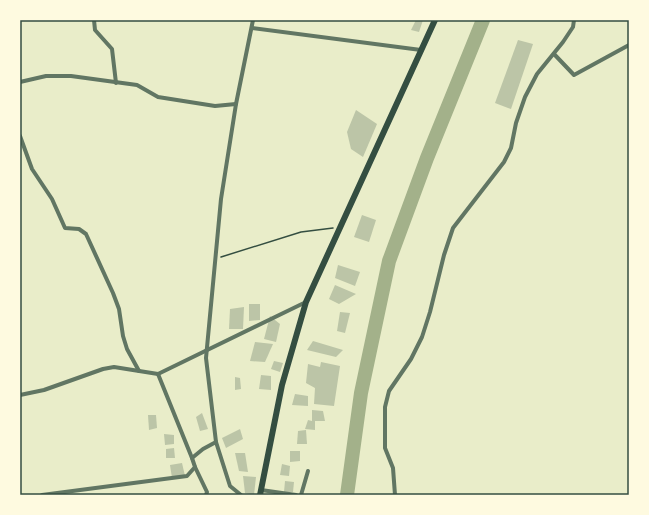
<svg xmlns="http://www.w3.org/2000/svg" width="649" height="515" viewBox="0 0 649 515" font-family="'DejaVu Sans',sans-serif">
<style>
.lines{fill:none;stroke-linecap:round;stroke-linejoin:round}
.river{stroke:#a3b18a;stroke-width:14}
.building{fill:#bcc5a7}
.path{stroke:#344e41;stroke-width:1.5}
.minor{stroke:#617663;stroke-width:4}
.primary{stroke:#344e41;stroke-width:6}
.neatline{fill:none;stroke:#344e41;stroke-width:1.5}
</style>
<rect width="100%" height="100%" fill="#e9edc9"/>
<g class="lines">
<path class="river" d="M347,495L361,393L389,261L427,158L483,20"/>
</g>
<g class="building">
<path d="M416,20H423L419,32L411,30Z"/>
<path d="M518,40L533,44L511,109L495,103Z"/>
<path d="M356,110L377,124L363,157L351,149L347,132Z"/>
<path d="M362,215L376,220L369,242L354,237Z"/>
<path d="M338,265L360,272L355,286L335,278Z"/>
<path d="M335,285L356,294L339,304L329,299Z"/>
<path d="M249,304H260V320L249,321Z"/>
<path d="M244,307L243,329H229L230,309Z"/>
<path d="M340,312L350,313L345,333L337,331Z"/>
<path d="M270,316L280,324L276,342L264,339Z"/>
<path d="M313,341L343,350L336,357L307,350Z"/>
<path d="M255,342L273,344L265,362L250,361Z"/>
<path d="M274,361L283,363L280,372L271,369Z"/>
<path d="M321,362L340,366L334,406L314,404L315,388L306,383L308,364L320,367Z"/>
<path d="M261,375L271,376V390L259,389Z"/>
<path d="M235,377L240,378L241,389L235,390Z"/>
<path d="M295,394L308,396V406L292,405Z"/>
<path d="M312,410L323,411L325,421H315V430L305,429L308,420L312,421Z"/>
<path d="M202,413L208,429L200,431L196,417Z"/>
<path d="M148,415H156L157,428L149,430Z"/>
<path d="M240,429L243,439L226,448L222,438Z"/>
<path d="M306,430L307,444H297L298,431Z"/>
<path d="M164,434L174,435V444L165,445Z"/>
<path d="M174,448L175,458H166V449Z"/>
<path d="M290,451H300V461L290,462Z"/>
<path d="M235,453H245L248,472L239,471Z"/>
<path d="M182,463L185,476L172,478L170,465Z"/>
<path d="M282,464L290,466L289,476L280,475Z"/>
<path d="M243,476L256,477L254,495L245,493Z"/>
<path d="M285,481L294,482L293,492H284Z"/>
</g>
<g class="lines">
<path class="path" d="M221,257L301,232L333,228"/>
<g class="minor">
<path d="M94,20L95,30L112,49L116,83"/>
<path d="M252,28L421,50"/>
<path d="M554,54L574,75L629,45"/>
<path d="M20,82L46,76H71L137,85L158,97L215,106L236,104"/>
<path d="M20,136L32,169L52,199L65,228L79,229L86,234L113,293L119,309L123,336L127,349L139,371"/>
<path d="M20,395L44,390L103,369L114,367L158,374L306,302"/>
<path d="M192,458L203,449L216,442"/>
<path d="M195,467L207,492L206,495"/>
<path d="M261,490L296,495"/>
<path d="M42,495L187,476L195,467L192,458L158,374"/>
<path d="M241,495L230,486L216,442L206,358L221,199L236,104L253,20"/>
<path d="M301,495L308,471"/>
<path d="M395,495L393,468L385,448V407L389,391L411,359L422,337L430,312L444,255L453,228L504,162L511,148L516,123L525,97L537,74L563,42L573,27L574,20"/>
</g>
<path class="primary" d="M260,495L282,385L306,302L435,20"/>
</g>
<rect width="649" height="515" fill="none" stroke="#fefae0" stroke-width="42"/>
<rect x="21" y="21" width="607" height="473" class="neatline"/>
</svg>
